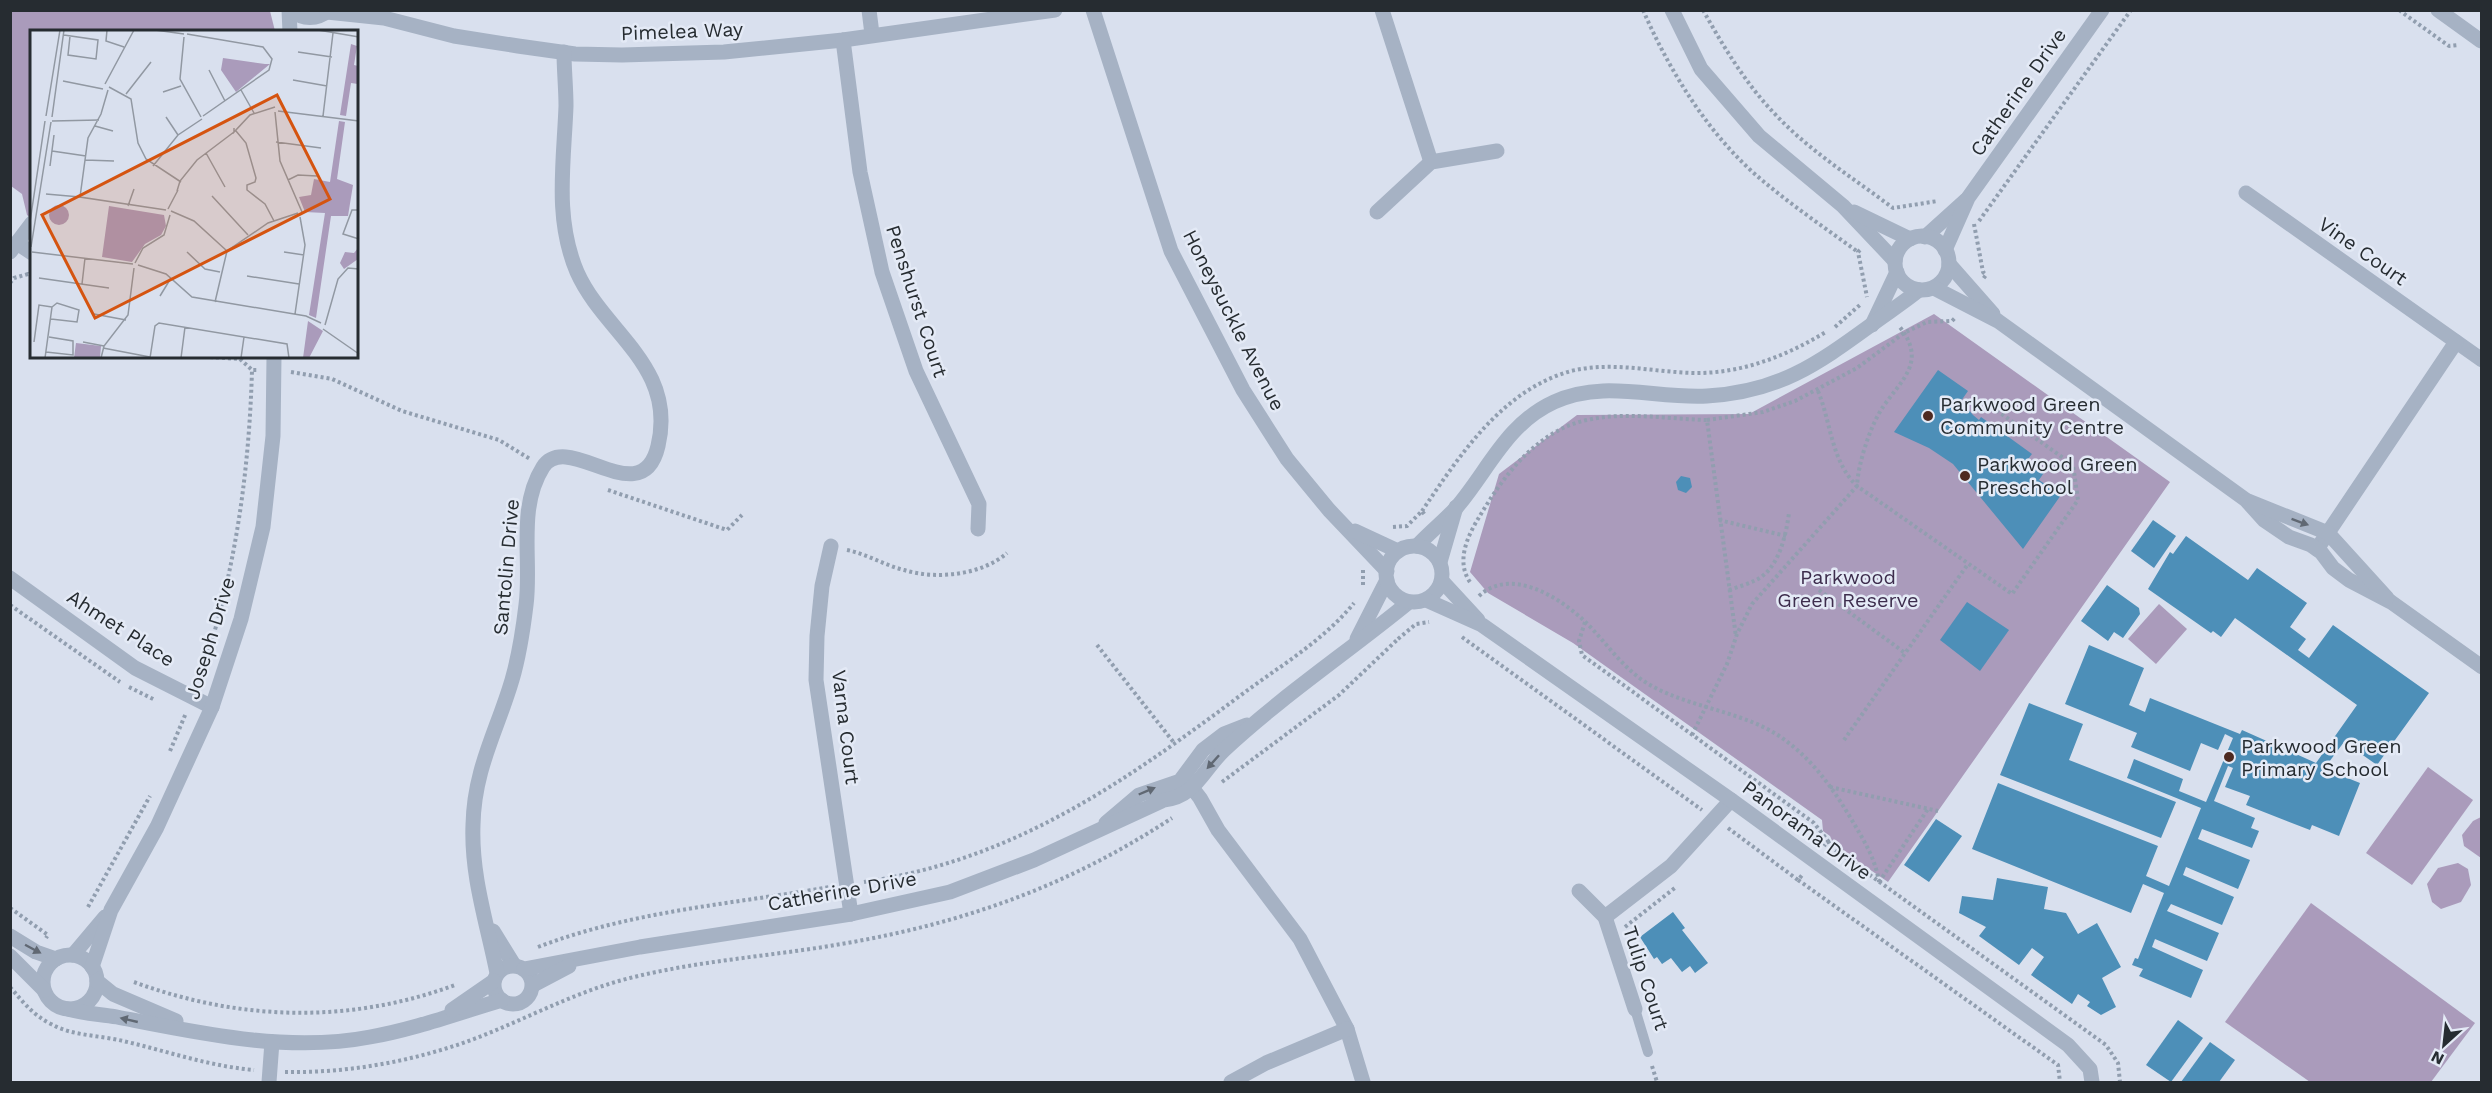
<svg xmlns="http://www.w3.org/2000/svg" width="2492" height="1093" viewBox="0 0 2492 1093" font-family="'Work Sans',sans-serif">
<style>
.green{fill:#aa9bbb}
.building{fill:#4d8fb8}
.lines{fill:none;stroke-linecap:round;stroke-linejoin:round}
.path{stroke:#919eaf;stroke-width:4;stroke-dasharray:3 3;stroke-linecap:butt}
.service{stroke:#a6b2c4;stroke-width:10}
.minor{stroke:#a6b2c4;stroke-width:15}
.tertiary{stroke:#a6b2c4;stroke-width:15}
.oneway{fill:#606873}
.poi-dot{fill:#4e2a21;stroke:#e4eaf6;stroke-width:2}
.labels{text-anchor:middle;stroke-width:5;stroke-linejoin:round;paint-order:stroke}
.street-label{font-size:20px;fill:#262c31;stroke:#e4eaf6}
.poi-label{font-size:20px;fill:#262c31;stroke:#e4eaf6;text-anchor:start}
.park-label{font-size:20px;fill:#3d2d4d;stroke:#e4eaf6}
.inset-road{fill:none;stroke:#9198a2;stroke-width:1.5}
.view{fill:#d55410;fill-opacity:0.15;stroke:#d55410;stroke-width:3}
.inset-edge{fill:none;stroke:#262c31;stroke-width:3}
</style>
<rect width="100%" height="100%" fill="#d9e0ee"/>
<g class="green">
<path d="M10,11H270L275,31L32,32L31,218L27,215L22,194L11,186Z"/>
<path d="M1934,314L2170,482L1888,882L1834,845L1830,836L1823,831L1822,820L1573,643L1488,593L1470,572L1499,474L1577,415L1749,414Z"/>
<path d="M2159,604L2187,629L2156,664L2128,639Z"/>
<path d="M2428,767L2473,800L2412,885L2366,853Z"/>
<path d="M2481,817V858L2464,846L2462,835L2473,821Z"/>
<path d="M2458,863L2468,869L2471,885L2461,902L2441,909L2432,902L2427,884L2438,868Z"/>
<path d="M2311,903L2475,1023L2431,1082H2310L2225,1022Z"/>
</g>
<g class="building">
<path d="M1938,370L1968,391L1961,401L1973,415L1979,420L1981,417L2032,454L2028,459L2045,471L2039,480L2061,495L2023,549L1953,464L1929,448L1894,432Z"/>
<path d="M1681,476L1690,478L1692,487L1686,493L1678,490L1676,482Z"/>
<path d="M2153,520L2176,536L2154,568L2131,551Z"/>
<path d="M2186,536L2248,580L2257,568L2307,603L2290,627L2306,639L2298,650L2309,658L2333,625L2429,693L2377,765L2344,742L2326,766L2325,769L2360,783L2339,836L2312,825L2310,830L2246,805L2250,796L2225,787L2233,768L2228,766L2214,801L2255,818L2251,828L2259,831L2252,848L2202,829L2198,839L2250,860L2238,889L2186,867L2183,875L2234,897L2222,925L2171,904L2167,911L2219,933L2207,961L2155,939L2152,947L2203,970L2191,998L2139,976L2143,969L2132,965L2135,958L2138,959L2164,893L2143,884L2131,913L1972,849L1998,783L2158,846L2146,876L2169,886L2201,808L2127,778L2134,759L2183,779L2179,791L2206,802L2233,738L2225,734L2218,750L2201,743L2190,771L2131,747L2137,733L2065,704L2089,645L2144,668L2129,705L2145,712L2150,698L2240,734L2242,730L2316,763L2357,705L2235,618L2221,637L2213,631L2211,633L2148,589L2170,552L2173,554Z"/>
<path d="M2107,585L2139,608L2140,614L2123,638L2114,632L2108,641L2081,621Z"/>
<path d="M1967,602L2009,630L1980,671L1940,640Z"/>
<path d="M2029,703L2083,724L2069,760L2176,802L2161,838L2000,775Z"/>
<path d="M1936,819L1962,836L1929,882L1904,865Z"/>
<path d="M1997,878L2048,887L2044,909L2066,913L2078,934L2097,923L2121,967L2102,978L2116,1007L2101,1015L2087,1006L2090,1002L2078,994L2072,1004L2031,975L2044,957L2032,948L2019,965L1979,936L1986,927L1959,913L1962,896L1993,900Z"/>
<path d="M1673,912L1685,928L1682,930L1708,963L1695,973L1690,966L1682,972L1671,958L1662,964L1657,957L1654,959L1640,937Z"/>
<path d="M2178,1020L2203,1038L2171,1082L2146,1065Z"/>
<path d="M2210,1042L2235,1060L2219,1082H2181Z"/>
</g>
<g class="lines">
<g class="path">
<path d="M1643,10C1669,70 1707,132 1756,175C1788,203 1824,227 1858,252"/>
<path d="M1703,10C1723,46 1746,84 1774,113C1808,150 1853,178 1893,208L1938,201"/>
<path d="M2399,10L2449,46L2458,45"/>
<path d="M1979,221L2131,10"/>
<path d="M1974,224L1983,272L1986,275L1983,279"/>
<path d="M1860,250L1858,252L1867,297"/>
<path d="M10,283L14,278L28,274L32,277"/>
<path d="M1835,327L1861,304"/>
<path d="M210,357L240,359L252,370"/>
<path d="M291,372L332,379L402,411L499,440L530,459"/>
<path d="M1818,391C1831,422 1831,461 1857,486L2012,594L2078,500L2073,465L1982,400"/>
<path d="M1707,420L1763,412L1795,401L1857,368L1904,333L1927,322L1952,321L1956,317"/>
<path d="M608,490L727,530L742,515"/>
<path d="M1422,511C1460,455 1502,390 1571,371C1613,361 1652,372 1693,373C1741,374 1786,356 1826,332"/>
<path d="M1719,520L1786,536"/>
<path d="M1393,527L1407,526L1422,511L1425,515"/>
<path d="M847,550C867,554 884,565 904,570C936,580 982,575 1007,553"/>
<path d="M1363,570V587"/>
<path d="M1470,582C1456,562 1467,537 1478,519C1504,475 1538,428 1592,419C1629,412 1669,419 1707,420L1736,637"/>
<path d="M1729,590C1738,587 1748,584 1756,580C1779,569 1786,535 1789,513"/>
<path d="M1819,590L1905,653"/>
<path d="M1479,596C1509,568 1554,594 1580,617C1605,639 1622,670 1652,686C1691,708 1746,712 1782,738C1811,758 1832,787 1850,817C1863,839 1875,857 1879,882"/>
<path d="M10,605L120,682"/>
<path d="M1585,622L1579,641L1582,655L1814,823L1828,841L1824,846"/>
<path d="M1462,637L1702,810"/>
<path d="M1398,639L1416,624L1429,622"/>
<path d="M1097,645L1175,744"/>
<path d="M199,681C234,580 249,477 252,370H257"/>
<path d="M129,687L155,700"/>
<path d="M1692,735L1727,664L1737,634L1752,604L1857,486C1858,464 1870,426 1883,407C1901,380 1928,362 1899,326"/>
<path d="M1844,740L1968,564"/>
<path d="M170,751L186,713"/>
<path d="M1222,782L1339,695L1398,639"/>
<path d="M1830,787L1938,811"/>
<path d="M1728,828L1798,880L1803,874"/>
<path d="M1828,841L1831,847L2106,1045L2118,1063L2120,1082"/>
<path d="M1798,880L2058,1065L2060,1082"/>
<path d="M864,882C1015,860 1126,781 1245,692C1282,665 1325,639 1354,603"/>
<path d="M1879,882L1928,809"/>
<path d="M88,907L150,796"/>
<path d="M10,908L48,935L46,938"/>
<path d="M1625,927L1676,887"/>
<path d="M538,947C632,911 732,904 830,887"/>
<path d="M134,982C240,1021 349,1024 455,985"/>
<path d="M10,987C23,1002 33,1015 51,1024C72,1036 99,1035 123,1041C167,1051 208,1066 254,1070"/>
<path d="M1652,1066L1657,1082"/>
<path d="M285,1072C345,1073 403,1063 460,1044C518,1024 570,993 630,978C701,960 775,956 847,943C967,922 1070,885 1172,818"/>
</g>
<path class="service" d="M1635,1009L1648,1052"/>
<g class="minor">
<path d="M289,10L290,32"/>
<path d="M291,10C303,20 317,20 329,10"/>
<path d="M869,10L872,34"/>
<path d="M1093,10L1171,251L1243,390L1287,459L1329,510L1387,571"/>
<path d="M1382,10L1431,162"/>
<path d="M2438,10L2481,41"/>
<path d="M327,12L384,18L454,36L518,46L575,54L622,55L724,52L843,40L1055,10"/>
<path d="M843,40L860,172L882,272L916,371L979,504L978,529"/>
<path d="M2246,193L2482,360"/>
<path d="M1377,212L1431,162L1497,151"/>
<path d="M1925,237L1966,200"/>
<path d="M17,243L32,253"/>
<path d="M1945,250L1968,198L2102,10"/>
<path d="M10,252L32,223"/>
<path d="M1872,325L1897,272"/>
<path d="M1355,531L1398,551"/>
<path d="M831,546L822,586L817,636L816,680L851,914"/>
<path d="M1417,546C1429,533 1444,521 1456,508C1488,471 1506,424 1554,402C1604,379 1655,399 1707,396C1778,392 1816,365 1871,325C1887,313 1903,303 1919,290"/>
<path d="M2317,549L2456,342"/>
<path d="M1440,562L1456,507"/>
<path d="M10,578L135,668L212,707"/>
<path d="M1357,639L1387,580"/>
<path d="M1180,781L1193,789L1200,798L1218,830L1300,939L1347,1029L1363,1082"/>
<path d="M1106,823L1139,795L1180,781L1203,750L1224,734L1247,725"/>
<path d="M1579,891L1605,917L1635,1009"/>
<path d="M1605,917L1671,866L1731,800"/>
<path d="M493,931L514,965"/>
<path d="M10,936L36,952L56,959"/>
<path d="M73,955L105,917"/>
<circle cx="70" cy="982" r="27"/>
<path d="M10,956L44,990"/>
<circle cx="513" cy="985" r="19"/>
<path d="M92,967L111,910L157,827L212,707L241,619L263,527L273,436L274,357"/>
<path d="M524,969L640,947L851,914L950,892L1034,860L1164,800C1195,797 1203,770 1224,750C1282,696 1348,652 1409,602"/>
<path d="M497,973C487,923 471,876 473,825C474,769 497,731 512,680C519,656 523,630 526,605C532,561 517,508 543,467C568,429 642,515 658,446C677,366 604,333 577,272C554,218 564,162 566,106C566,88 564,70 564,52"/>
<path d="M97,981L113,994L176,1021"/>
<path d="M533,985L569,966"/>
<path d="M68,1009C85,1014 101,1014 117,1017C199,1033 288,1053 370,1037C415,1029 458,1013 502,1000"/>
<path d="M452,1010L494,981"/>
<path d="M269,1082L272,1042"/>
<path d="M1231,1082L1266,1063L1347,1029"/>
</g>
<g class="tertiary">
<path d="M1672,10L1701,69L1759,136L1843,206L1895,261"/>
<path d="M1854,212L1910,239"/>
<circle cx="1922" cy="263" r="27"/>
<path d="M1949,264L1993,314"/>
<path d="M1934,288L1998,321L2246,500L2264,520L2289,537L2311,545L2321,552L2333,568L2349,580L2391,602L2482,667"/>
<path d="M2248,501L2328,533L2387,598"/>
<circle cx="1414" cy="574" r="28"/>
<path d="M1442,581L1478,620"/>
<path d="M1426,600L1482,625L1731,800L2068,1045L2090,1069L2092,1082"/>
</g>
</g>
<defs><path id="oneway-solid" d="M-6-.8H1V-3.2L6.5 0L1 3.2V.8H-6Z" transform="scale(1.5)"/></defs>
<g class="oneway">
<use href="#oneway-solid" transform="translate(2300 522) rotate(20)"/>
<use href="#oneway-solid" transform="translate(1213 762) rotate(132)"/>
<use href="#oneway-solid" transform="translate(1147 791) rotate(-23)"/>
<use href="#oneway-solid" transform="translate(33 949) rotate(28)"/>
<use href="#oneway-solid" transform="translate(129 1020) rotate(-167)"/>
</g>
<g class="poi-dot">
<circle cx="1928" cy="416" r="6"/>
<circle cx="1965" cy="476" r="6"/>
<circle cx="2229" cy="757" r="6"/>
</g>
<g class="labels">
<g class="street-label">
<text transform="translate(682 31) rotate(-2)" y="7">Pimelea Way</text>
<text transform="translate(2018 92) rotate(-55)" y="7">Catherine Drive</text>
<text transform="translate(2363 251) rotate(35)" y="7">Vine Court</text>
<text transform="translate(917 301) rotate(72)" y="7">Penshurst Court</text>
<text transform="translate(1234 320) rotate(63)" y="7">Honeysuckle Avenue</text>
<text transform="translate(506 567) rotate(-85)" y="7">Santolin Drive</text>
<text transform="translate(121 628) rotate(33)" y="7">Ahmet Place</text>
<text transform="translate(210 638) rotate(-73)" y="7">Joseph Drive</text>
<text transform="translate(846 727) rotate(83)" y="7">Varna Court</text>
<text transform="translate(1807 830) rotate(36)" y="7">Panorama Drive</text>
<text transform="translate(842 891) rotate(-10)" y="7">Catherine Drive</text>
<text transform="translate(1646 978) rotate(72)" y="7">Tulip Court</text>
</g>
<g class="poi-label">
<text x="1940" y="411">Parkwood Green<tspan x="1940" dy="23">Community Centre</tspan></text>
<text x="1977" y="471">Parkwood Green<tspan x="1977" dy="23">Preschool</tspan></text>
<text x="2241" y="753">Parkwood Green<tspan x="2241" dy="23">Primary School</tspan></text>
</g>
<g class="park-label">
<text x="1848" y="584">Parkwood<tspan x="1848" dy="23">Green Reserve</tspan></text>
</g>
</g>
<g transform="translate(30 30)">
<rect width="328" height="328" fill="#d9e0ee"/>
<path d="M321,14L327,16L324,35L328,36V54L321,53L316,86L310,85ZM193,28L235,34H240L206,62L191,40ZM309,91L315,92L307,149L323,155L318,186H301L286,288L279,285L295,183L275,182L269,167L281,165L284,149L300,152ZM19 185a10 10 0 1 1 20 0a10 10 0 1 1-20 0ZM79,176L134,185L136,196L131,205L115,214L102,232L72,227ZM328,218V229L314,239L310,233L315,222L324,223ZM278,291L293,301L279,328H273ZM46,313L71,316L70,328H44Z" fill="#aa9bbb"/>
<path class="inset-road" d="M77,0L76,11L94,17M125,0L154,4M288,0L329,7M157,4L233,17L242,29L239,40L173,86M34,5L68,10L66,29L38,25L40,6M154,7L150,49L171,87M268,22L302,27M179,40L195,71M263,50L297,56M33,51L73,59M75,54L104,0M79,57L101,69L108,113L116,129L151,152M78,60L71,84L58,108L50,167L136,180M211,60L224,83M133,62L151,56M96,64L121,32M248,81L329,91M245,82L250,131L272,182M16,86L30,0M293,86L303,3M22,87L34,0M136,87L148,105M22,91L69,90M65,96L83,101M204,98V102L220,85L245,77M206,101L216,113L226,148L225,152L217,155V160L235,174L244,191M246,112L291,118M22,121L56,126M176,123L195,157M55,130L84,131M20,136L24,105M123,136L148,105L172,89M258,150L268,145L287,146M147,161L150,151L167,130L204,102M16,164L50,167M182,166L218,205M98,176L104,159M138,179L148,160M329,180H322L313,204L329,209M141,181L164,191L197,221M0,192L15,91M1,217L21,92M2,222L103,234M157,222L175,239L190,242M254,222L274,225M105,233L113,218L134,205L140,185M108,235L136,244L162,267L276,286L291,293M217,246L269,254M9,248L79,258M52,254L55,228M130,266L141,248M185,272L197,221L238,193L268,183M64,284L96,290M265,284L275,215L270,187M21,289L47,292L49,280L27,273L22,277M295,295L308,249L318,238L329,239M293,299L329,324M4,312L9,275L22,277M53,312L74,316M73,318L120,327M16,322L43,325V311L19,307M15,328L22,277M71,328L74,316L98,285L104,238M120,328L125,296L129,293L257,314L259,328M151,328L155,297M211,328L214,307"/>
<path class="view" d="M247,65L300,169L65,288L12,185Z"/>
<rect width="328" height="328" class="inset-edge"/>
</g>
<rect width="2492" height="1093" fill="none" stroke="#262c31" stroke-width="24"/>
<g transform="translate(2444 1045) rotate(207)" stroke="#e4eaf6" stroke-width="4.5" paint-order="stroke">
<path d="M0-4.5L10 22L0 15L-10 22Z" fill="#262c31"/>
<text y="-9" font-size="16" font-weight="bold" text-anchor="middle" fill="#262c31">N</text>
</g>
</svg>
